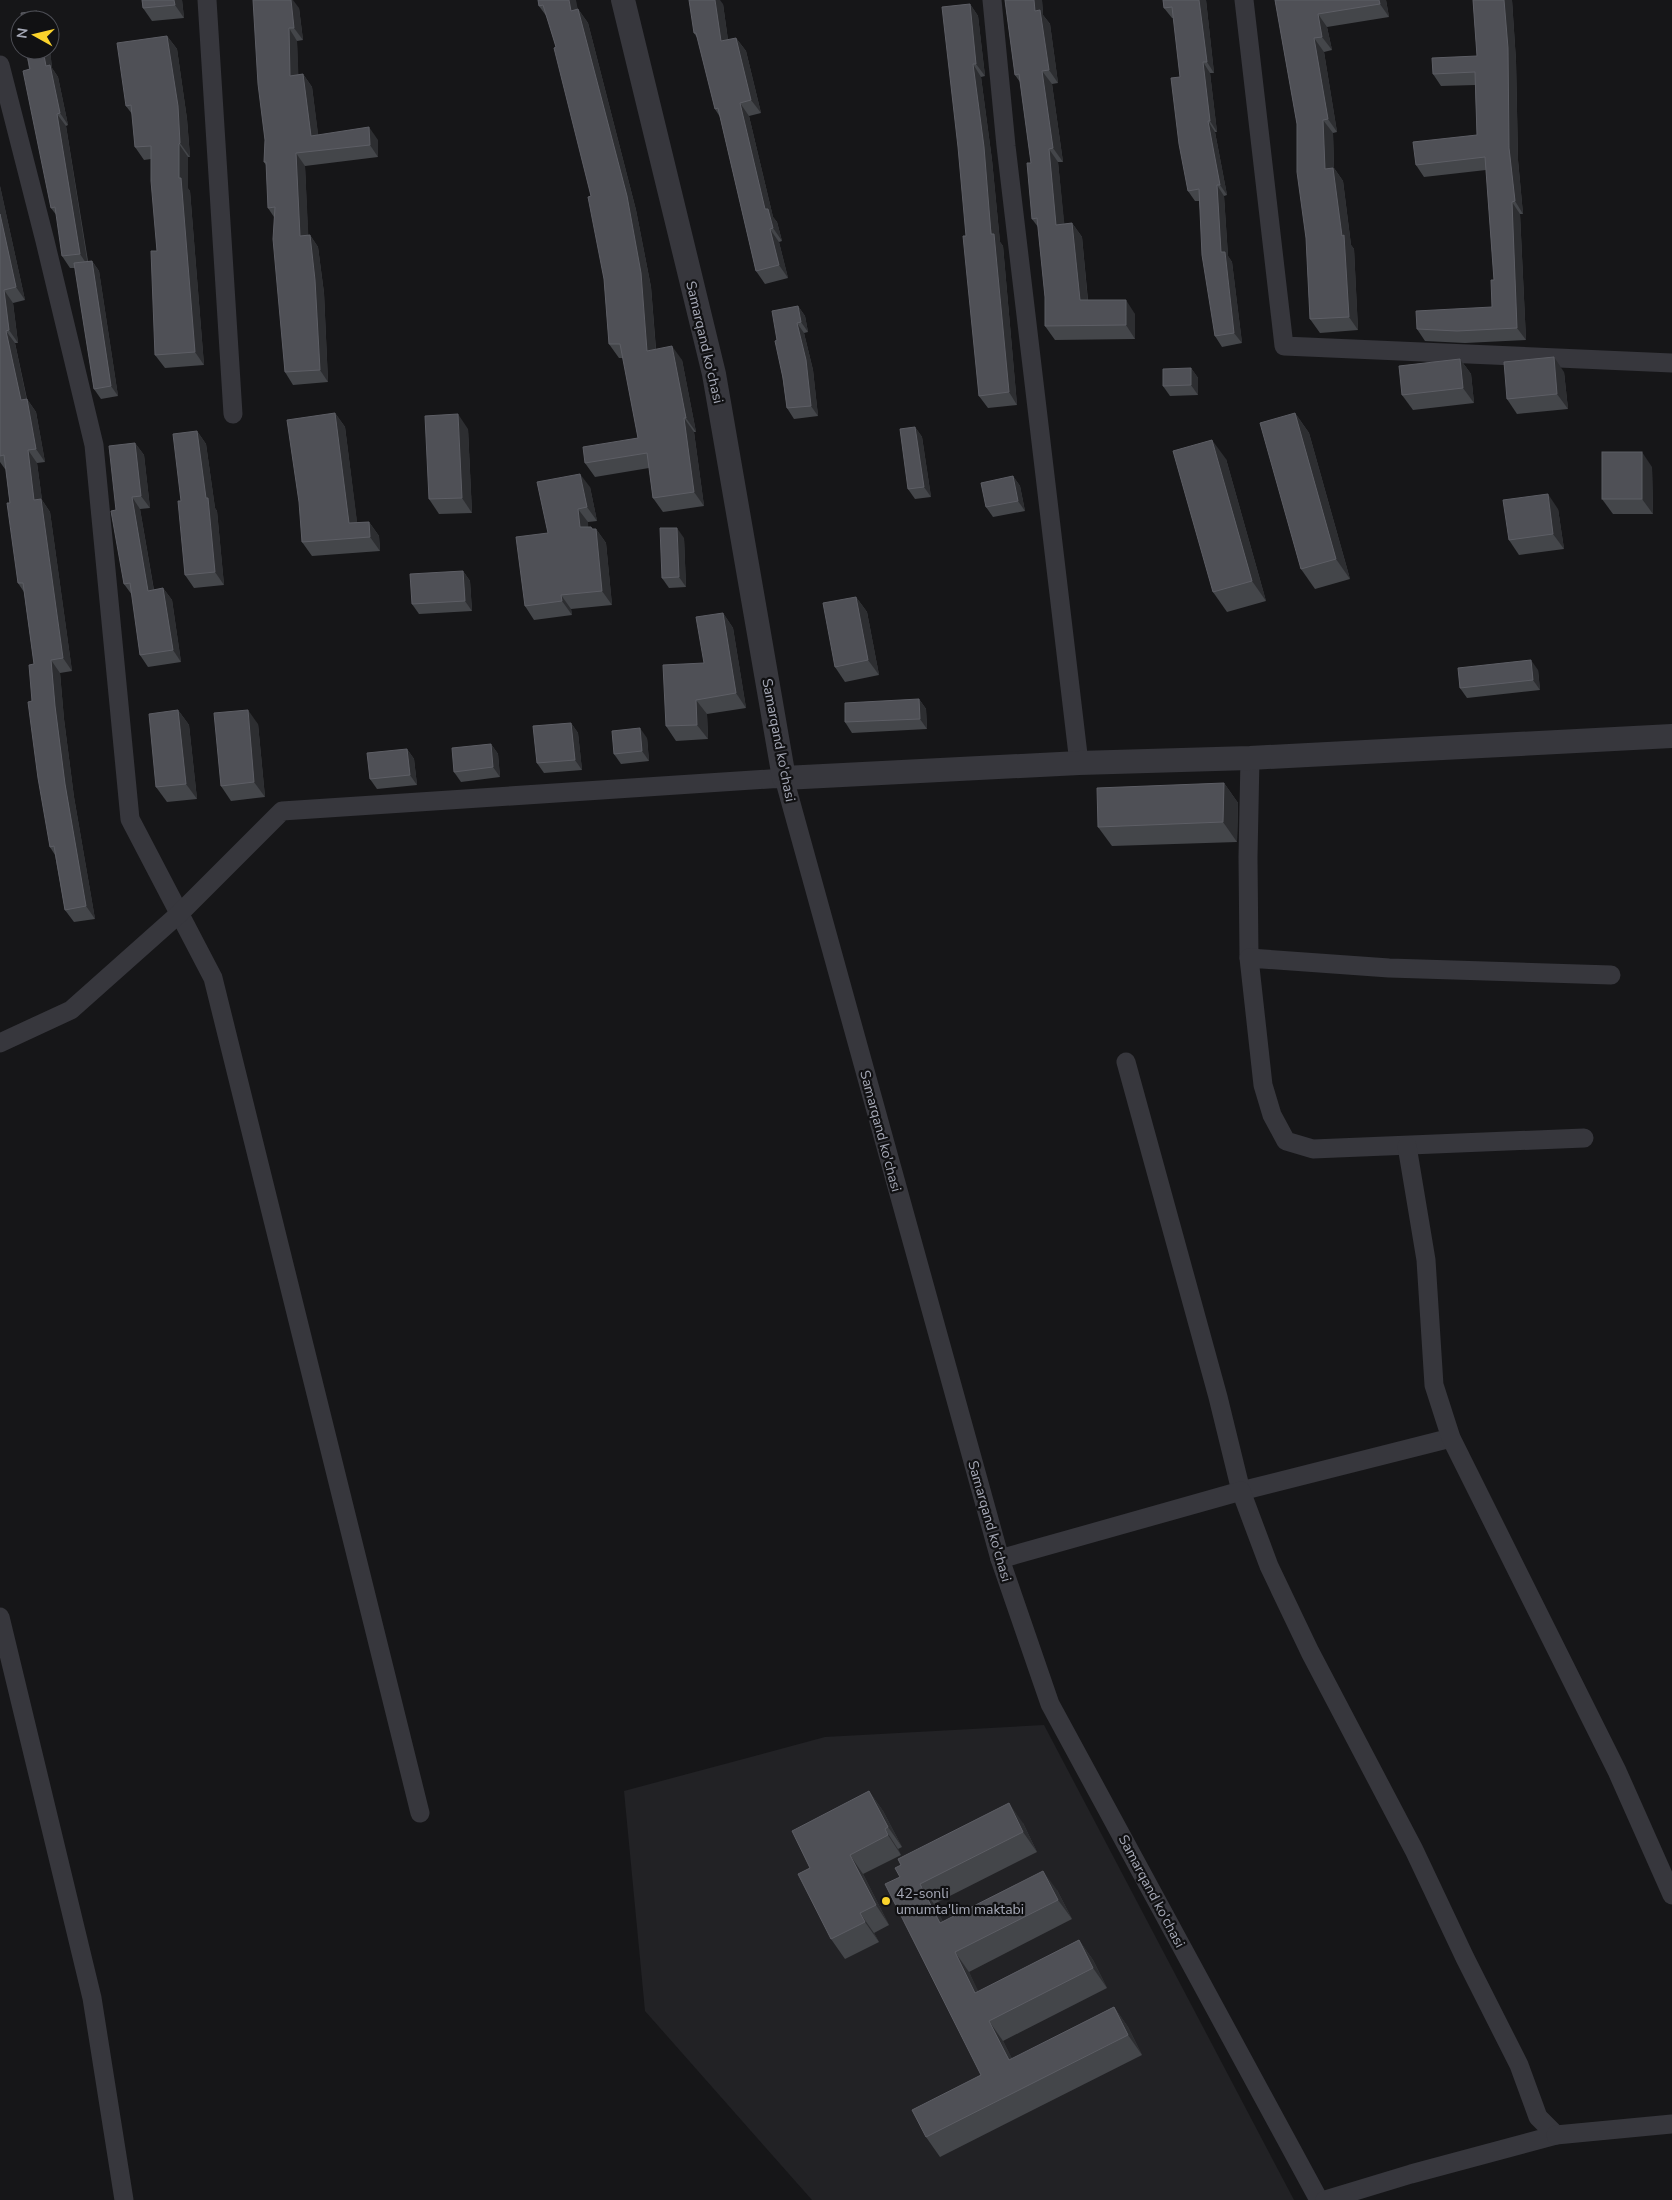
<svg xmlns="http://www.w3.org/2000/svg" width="1672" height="2200" viewBox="0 0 1672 2200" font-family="'Nunito Sans',sans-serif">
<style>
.built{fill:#222225}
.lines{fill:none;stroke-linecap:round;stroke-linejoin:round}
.minor{stroke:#37373d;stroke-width:19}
.tertiary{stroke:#37373d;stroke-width:24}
.wall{fill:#44464a}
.shaded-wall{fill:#2d2e31}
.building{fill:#4f5056;stroke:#5d5e65}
.poi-dot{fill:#fad32c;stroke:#111113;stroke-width:2}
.labels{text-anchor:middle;stroke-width:4.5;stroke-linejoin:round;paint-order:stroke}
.street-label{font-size:14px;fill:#a7aab8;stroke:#111113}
.poi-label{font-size:14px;fill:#a7aab8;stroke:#111113;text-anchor:start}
</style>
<rect width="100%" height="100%" fill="#161618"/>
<path class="built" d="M1044,1725L1294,2200H812L645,2011L624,1791L825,1737Z"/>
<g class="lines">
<g class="minor">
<path d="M207,0L233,414"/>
<path d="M992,0L1006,146L1079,763"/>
<path d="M1244,0L1284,346L1672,363"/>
<path d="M0,65L45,241L94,445L130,819L213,978L420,1813"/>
<path d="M1249,958L1248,857L1250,758"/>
<path d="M0,1043L71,1010L180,913L282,811L784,778L1000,1559L1050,1704L1319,2200"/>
<path d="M1126,1062L1218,1397L1241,1491L1451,1438"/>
<path d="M1584,1138L1313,1149L1286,1141L1272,1115L1263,1085L1249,958L1389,968L1611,975"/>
<path d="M1407,1146L1426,1260L1434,1385L1451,1438L1617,1771L1672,1895"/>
<path d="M1000,1559L1241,1491L1269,1566L1310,1652L1414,1850L1465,1958L1519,2065L1538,2117L1556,2135L1411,2174L1325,2200"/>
<path d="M0,1617L92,1998L124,2200"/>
<path d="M1556,2135L1672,2124"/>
</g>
<path class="tertiary" d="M623,0L714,374L784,778L1079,763L1250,758L1672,736"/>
</g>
<g class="wall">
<path d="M142,0H182L184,18L152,21L143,8Z"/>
<path d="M253,0L299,8L303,40L297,41L298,75L303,74L312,87L318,135L378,140V157L305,166L308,235H310L318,247L324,293L328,382L293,385L285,372L274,217L268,208L266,165L264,162L265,140Z"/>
<path d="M538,0L578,9L588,23L636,210L651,287L656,349L682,360L696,432H694L704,506L663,512L653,498L649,468L595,477L585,463L638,438L623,358H619L609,344L604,279L591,196L556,47L547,17L539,6Z"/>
<path d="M1005,0H1042L1043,15L1050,24L1058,83L1052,84L1063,162H1058L1064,224L1072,223L1082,237L1088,300L1135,314V339L1055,340L1045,326V297L1038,227L1032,219L1031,163L1020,82L1015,75Z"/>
<path d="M1163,0H1206L1214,73H1210L1217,132H1215L1227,195L1224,196L1228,256L1232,262L1242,343L1222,347L1215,336L1199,201H1195L1188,191L1180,77L1174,18H1172L1164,8Z"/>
<path d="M1275,0H1386L1389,17L1327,27L1332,50L1324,52L1337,132L1333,133L1334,168L1343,181L1351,245L1354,249L1358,330L1320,333L1310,319L1306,238L1297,124Z"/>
<path d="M1473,0H1512L1516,61L1518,160L1523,214H1520L1526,340L1465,343L1425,341L1417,329L1492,307L1494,280L1486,170L1424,177L1416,165L1477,135L1475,85L1441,86L1433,74L1477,56Z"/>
<path d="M723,4L728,40L736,38L746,51L761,113L749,116L773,217L777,222L782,241L779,242L788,278L765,284L756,271L720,117L715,109L698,39L694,33Z"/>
<path d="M970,4L978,16L985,76L981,77L992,160L1000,242L1003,246L1017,405L988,408L979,396L966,236Z"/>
<path d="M167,36L177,49L187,119L190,157H188V189L190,191L204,365L165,368L155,355L157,251L151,159L144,160L135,147L132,114L126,106Z"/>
<path d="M26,50H50L52,68L58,77L68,125L66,126L88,261H92L99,271L118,396L101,399L94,389L75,268H70L62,256L57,216L51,208Z"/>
<path d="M0,186L25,300L13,303L18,343H15L27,399L36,412L45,462L37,463L42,500L50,512L72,671L60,673L64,719L74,797L95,919L74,922L65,910L55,855L50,847L32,701L34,664L24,592L18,583L6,469H5L0,462Z"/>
<path d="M798,306L805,316L808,332L804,333L813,370L818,416L794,419L787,408L777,340Z"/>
<path d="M1460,359L1471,374L1474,403L1413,410L1402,395Z"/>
<path d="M1191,368L1198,378V395L1170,396L1163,386Z"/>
<path d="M1564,372L1568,409L1517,414L1507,399Z"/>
<path d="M335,413L345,427L357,523L369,522L379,536L380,551L312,556L302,542Z"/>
<path d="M1295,413L1309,433L1350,579L1315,589L1301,569Z"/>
<path d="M915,427L922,437L931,497L915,499L908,489Z"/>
<path d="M468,429L472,513L439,514L429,499Z"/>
<path d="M197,431L206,444L215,508L217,511L224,585L194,588L185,575L181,501Z"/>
<path d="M135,443L144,455L150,508L140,509L154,590L163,588L172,600L181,662L148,667L140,655L132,595L124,584L116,510Z"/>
<path d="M1226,459L1266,601L1227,612L1213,592Z"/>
<path d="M1652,467L1653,514H1613L1602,499Z"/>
<path d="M1013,476L1020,486L1025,511L993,517L986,507Z"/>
<path d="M590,487L597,521L588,522V527L593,529H596L606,543L612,605L571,609L572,615L534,620L525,606L548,533Z"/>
<path d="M1558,509L1564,549L1519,555L1509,540Z"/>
<path d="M684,538L686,587L669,588L662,578Z"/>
<path d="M463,571L470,581L472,611L419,614L412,604Z"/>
<path d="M856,597L867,612L879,675L845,682L835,667Z"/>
<path d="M723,613L733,628L746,708L707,714L708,739L676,741L666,726L704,663Z"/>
<path d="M1538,670L1540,690L1467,698L1460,688Z"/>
<path d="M919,699L926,709L927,729L852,733L845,722Z"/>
<path d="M178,710L189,725L197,799L167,802L156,787Z"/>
<path d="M571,723L578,733L582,770L544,773L537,763Z"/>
<path d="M258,724L265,797L231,801L221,786Z"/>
<path d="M647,738L649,761L621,764L614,754Z"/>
<path d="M491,744L498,754L500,777L461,782L454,772Z"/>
<path d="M407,749L414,759L417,785L377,789L370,779Z"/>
<path d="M1224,783L1238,803L1237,842L1112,846L1098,827Z"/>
<path d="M869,1791L883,1811L902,1847L898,1849L901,1855L863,1874L889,1925L874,1933L879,1942L845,1959L831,1939L810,1868Z"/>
<path d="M1023,1823L1037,1852L934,1904L943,1922L1057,1890L1072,1919L969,1972L978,1992L1079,1940L1093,1960L1107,1988L1003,2041L1012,2059L1114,2007L1128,2027L1142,2055L940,2157L926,2137L981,2075L900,1877Z"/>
</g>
<g class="shaded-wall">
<path d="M174,0H182L184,18L175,5Z"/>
<path d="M288,0H293L299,8L303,40L294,28Z"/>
<path d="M569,0H576L581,25L571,11Z"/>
<path d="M715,0H720L723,4L730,55L721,41Z"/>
<path d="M1034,0H1042L1043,15L1050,24L1058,83L1049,70L1035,11Z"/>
<path d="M1199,0H1206L1214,73L1207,62Z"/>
<path d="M1379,0H1386L1389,17L1380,4Z"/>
<path d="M1504,0H1512L1516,61L1518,160L1523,214L1515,201L1509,148Z"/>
<path d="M970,4L978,16L985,76L976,64Z"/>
<path d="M578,9L588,23L636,210L651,287L657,365L647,351Z"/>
<path d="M37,11L43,20H38Z"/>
<path d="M1318,14L1327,27L1332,50L1322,37Z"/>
<path d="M289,28L297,41L299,88L290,76Z"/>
<path d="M167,36L177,49L187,119L190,157L180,143Z"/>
<path d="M736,38L746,51L761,113L751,100Z"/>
<path d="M1314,38L1324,52L1337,132L1328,119Z"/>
<path d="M43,50H50L52,68L58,77L68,125L60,113L46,66Z"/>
<path d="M1203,62L1210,73L1217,132L1210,121Z"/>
<path d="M973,64L981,77L992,160L1000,242L1003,246L1017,405L1009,392Z"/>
<path d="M1042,71L1052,84L1063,162L1053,148Z"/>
<path d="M303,74L312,87L320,149L311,136Z"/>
<path d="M740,103L749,116L773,217L777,222L782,241L773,228L765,209Z"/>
<path d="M57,114L66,126L88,266L80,254Z"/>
<path d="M1323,120L1333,133L1334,168L1343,181L1351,245L1354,249L1358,330L1349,317L1342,236L1325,169Z"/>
<path d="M1208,121L1215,132L1227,195L1220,185Z"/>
<path d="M369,127L378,140V157L370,145Z"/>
<path d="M179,144L188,157V188L190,191L204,365L195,352L179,178Z"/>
<path d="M1049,149L1058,162L1066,239L1056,225Z"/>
<path d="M296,153L305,166L309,248L300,236Z"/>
<path d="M1217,185L1224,196L1228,256L1232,262L1242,343L1234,333L1221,252Z"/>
<path d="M0,186L25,300L16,287L0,214Z"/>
<path d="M1512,202L1520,214L1526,340L1517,328Z"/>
<path d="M1072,223L1082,237L1089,314L1080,300Z"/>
<path d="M770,229L779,242L788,278L779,265Z"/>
<path d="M310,235L318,247L324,293L328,382L320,370Z"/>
<path d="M92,261L99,271L118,396L111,386Z"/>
<path d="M4,290L13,303L18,343L9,330Z"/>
<path d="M1126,300L1135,314V339L1126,325Z"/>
<path d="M798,306L805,316L808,332L801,322Z"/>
<path d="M797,323L804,333L813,370L818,416L811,406Z"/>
<path d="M6,331L15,343L28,406L27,399L36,412L45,462L36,449L21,400Z"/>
<path d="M672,346L682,360L696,432L686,418Z"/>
<path d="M1554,357L1564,372L1568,409L1557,394Z"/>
<path d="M1460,359L1471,374L1474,403L1463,388Z"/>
<path d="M1191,368L1198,378V395L1191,385Z"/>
<path d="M335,413L345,427L359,537L349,523Z"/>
<path d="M1295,413L1309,433L1350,579L1336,559Z"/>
<path d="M458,414L468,429L472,513L462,498Z"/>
<path d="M684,418L694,432L704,506L694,492Z"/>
<path d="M915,427L922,437L931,497L924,487Z"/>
<path d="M197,431L206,444L215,508L217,511L224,585L215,572Z"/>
<path d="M1212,440L1226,459L1266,601L1252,581Z"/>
<path d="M135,443L144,455L150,508L141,496Z"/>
<path d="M28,450L37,463L42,500L50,512L72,671L63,658L34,500Z"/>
<path d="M1642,452L1652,467L1653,514L1642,499Z"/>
<path d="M580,474L590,487L597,521L587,507Z"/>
<path d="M1013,476L1020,486L1025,511L1018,501Z"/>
<path d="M1548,494L1558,509L1564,549L1553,534Z"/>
<path d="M132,497L140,509L156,603L148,591Z"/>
<path d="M578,509L588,522L589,541L580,527Z"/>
<path d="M369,522L379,536L380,551L370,537Z"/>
<path d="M591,527L596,534V529L606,543L612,605L602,591Z"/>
<path d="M677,528L684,538L686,587L679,577Z"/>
<path d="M463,571L470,581L472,611L465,601Z"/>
<path d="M163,588L172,600L181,662L173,650Z"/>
<path d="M561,595L571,609L572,615L562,601Z"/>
<path d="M856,597L867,612L879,675L868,660Z"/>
<path d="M723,613L733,628L746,708L736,693Z"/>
<path d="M51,660L60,673L64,719L74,797L95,919L86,906L65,784L55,706Z"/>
<path d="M1531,660L1538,670L1540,690L1533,680Z"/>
<path d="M919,699L926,709L927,729L920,719Z"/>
<path d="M696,700L707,714L708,739L697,725Z"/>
<path d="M178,710L189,725L197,799L186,784Z"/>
<path d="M248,710L258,724L265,797L254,782Z"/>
<path d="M571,723L578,733L582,770L575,760Z"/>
<path d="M640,728L647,738L649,761L642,751Z"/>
<path d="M491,744L498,754L500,777L493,767Z"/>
<path d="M407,749L414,759L417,785L410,775Z"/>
<path d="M1224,783L1238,803L1237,842L1223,822Z"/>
<path d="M869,1791L883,1811L902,1847L888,1827Z"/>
<path d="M1009,1803L1023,1823L1037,1852L1023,1832Z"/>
<path d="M885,1829L898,1849L901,1855L888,1835Z"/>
<path d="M850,1855L863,1874L889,1925L876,1905Z"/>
<path d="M1043,1871L1057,1890L1072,1919L1058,1900Z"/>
<path d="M920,1884L934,1904L954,1943L940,1923Z"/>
<path d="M860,1913L874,1933L879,1942L865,1922Z"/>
<path d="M1079,1940L1093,1960L1107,1988L1093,1968Z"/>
<path d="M955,1952L969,1972L989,2013L975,1993Z"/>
<path d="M1114,2007L1128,2027L1142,2055L1128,2035Z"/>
<path d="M989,2021L1003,2041L1023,2080L1009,2060Z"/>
</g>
<g class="building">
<path d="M142,0H174L175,5L143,8Z"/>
<path d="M253,0H291L294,28H289L290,76L303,74L311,136L369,127L370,145L296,153L300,236L310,235L315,280L320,370L285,372L273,239L275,207L268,208L266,162H264L265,140L258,84Z"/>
<path d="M538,0H569L571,11L578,9L627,196L641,273L647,351L672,346L686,418H684L694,492L653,498L647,453L585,463L583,447L638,438L620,344H609L604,279L588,197L591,196L554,48L556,47L543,5L539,6Z"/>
<path d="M689,0H715L721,41L736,38L751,100L740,103L765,209H768L773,228L770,229L779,265L756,271L718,108L715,109L696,33H694Z"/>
<path d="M1005,0H1034L1035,11L1040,10L1049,70L1042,71L1053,148L1049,149L1056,225L1072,223L1080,300H1126V325L1045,326V297L1037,218L1032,219L1027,163H1031L1019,74L1015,75Z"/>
<path d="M1163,0H1199L1207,62H1203L1210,121H1208L1220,185H1217L1221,252H1225L1234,333L1215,336L1202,255L1199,189L1188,191L1179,144L1171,78L1180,77L1172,7L1164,8Z"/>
<path d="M1275,0H1379L1380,4L1318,14L1322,37L1314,38L1328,119L1323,120L1325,169L1333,168L1342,236L1344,235L1349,317L1310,319L1306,238L1297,172V124Z"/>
<path d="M1473,0H1504L1508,48L1509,148L1515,201L1512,202L1517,328L1457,331L1417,329L1416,311L1492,307L1491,280H1494L1485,157L1416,165L1413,142L1477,135L1475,72L1433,74L1432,58L1477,56Z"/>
<path d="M970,4L976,64H973L984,147L991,234H994L1009,392L979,396L963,236H966L958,147L942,7Z"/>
<path d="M37,11L38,20H22L21,13Z"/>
<path d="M167,36L178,106L180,143L179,144V178H181L195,352L155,355L151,251H157L151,181V146L135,147L131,105L126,106L117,43Z"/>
<path d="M26,50H43L46,66L50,65L60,113L57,114L80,254L62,256L55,207L51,208L23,71L30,69Z"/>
<path d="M0,214L16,287L4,290L9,330L6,331L21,400L27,399L36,449L28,450L34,500L41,499L63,658L51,660L55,706L65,784L86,906L65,910L54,846L50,847L38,778L28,702L32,701L29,665L34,664L23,583H18L7,503H10L4,455L0,456Z"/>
<path d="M92,261L111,386L94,389L74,263Z"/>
<path d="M798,306L801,322L797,323L806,360L811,406L787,408L783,378L775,341L777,340L772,311Z"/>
<path d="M1554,357L1557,394L1507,399L1504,362Z"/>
<path d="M1460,359L1463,388L1402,395L1399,366Z"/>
<path d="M1191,368V385L1163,386V369Z"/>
<path d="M335,413L349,523L369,522L370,537L302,542L299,502L287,420Z"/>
<path d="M1295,413L1336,559L1301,569L1260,423Z"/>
<path d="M458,414L462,498L429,499L425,416Z"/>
<path d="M915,427L924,487L908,489L900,429Z"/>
<path d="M197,431L206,498H208L215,572L185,575L178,501H181L173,434Z"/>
<path d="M1212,440L1252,581L1213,592L1173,451Z"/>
<path d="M135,443L141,496L132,497L148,591L163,588L173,650L140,655L130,583L124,584L111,511L116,510L109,446Z"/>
<rect x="1602" y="452" width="40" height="47"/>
<path d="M580,474L587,507L578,509L580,527H591L592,529H596L602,591L561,595L562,601L525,606L516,537L548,533L537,482Z"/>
<path d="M1013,476L1018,501L986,507L981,483Z"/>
<path d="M1548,494L1553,534L1509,540L1503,500Z"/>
<path d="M660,528H677L679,577L662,578Z"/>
<path d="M463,571L465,601L412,604L410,574Z"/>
<path d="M856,597L868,660L835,667L823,603Z"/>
<path d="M723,613L736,693L696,700L697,725L666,726L663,665L704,663L696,617Z"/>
<path d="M1531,660L1533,680L1460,688L1458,668Z"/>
<path d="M919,699L920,719L845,722V703Z"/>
<path d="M178,710L186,784L156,787L149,714Z"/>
<path d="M248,710L254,782L221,786L214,713Z"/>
<path d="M571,723L575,760L537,763L533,726Z"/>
<path d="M640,728L642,751L614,754L612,731Z"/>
<path d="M491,744L493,767L454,772L452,748Z"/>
<path d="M407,749L410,775L370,779L367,753Z"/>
<path d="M1224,783L1223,822L1098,827L1097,788Z"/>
<path d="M869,1791L888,1827L885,1829L888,1835L850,1855L876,1905L860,1913L865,1922L831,1939L798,1874L810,1868L792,1831Z"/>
<path d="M1009,1803L1023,1832L920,1884L940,1923L1043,1871L1058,1900L955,1952L975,1993L1079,1940L1093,1968L989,2021L1009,2060L1114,2007L1128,2035L926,2137L912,2110L981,2075L885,1884L900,1877L895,1868L901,1865L898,1859Z"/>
</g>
<circle class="poi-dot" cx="886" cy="1901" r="5"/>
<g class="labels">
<g class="street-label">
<text transform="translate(705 342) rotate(77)" y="5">Samarqand ko'chasi</text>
<text transform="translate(779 740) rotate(79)" y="5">Samarqand ko'chasi</text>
<text transform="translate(881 1131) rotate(75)" y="5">Samarqand ko'chasi</text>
<text transform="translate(990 1521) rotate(74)" y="5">Samarqand ko'chasi</text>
<text transform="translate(1152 1891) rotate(62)" y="5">Samarqand ko'chasi</text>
</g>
<g class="poi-label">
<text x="896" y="1898">42-sonli<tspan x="896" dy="16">umumta'lim maktabi</tspan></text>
</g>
</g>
<g transform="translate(35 35) rotate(278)"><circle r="24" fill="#111113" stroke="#4d4e55"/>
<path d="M0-4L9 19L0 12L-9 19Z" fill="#fad32c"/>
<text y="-8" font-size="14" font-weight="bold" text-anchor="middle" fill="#a7aab8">N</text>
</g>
</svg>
